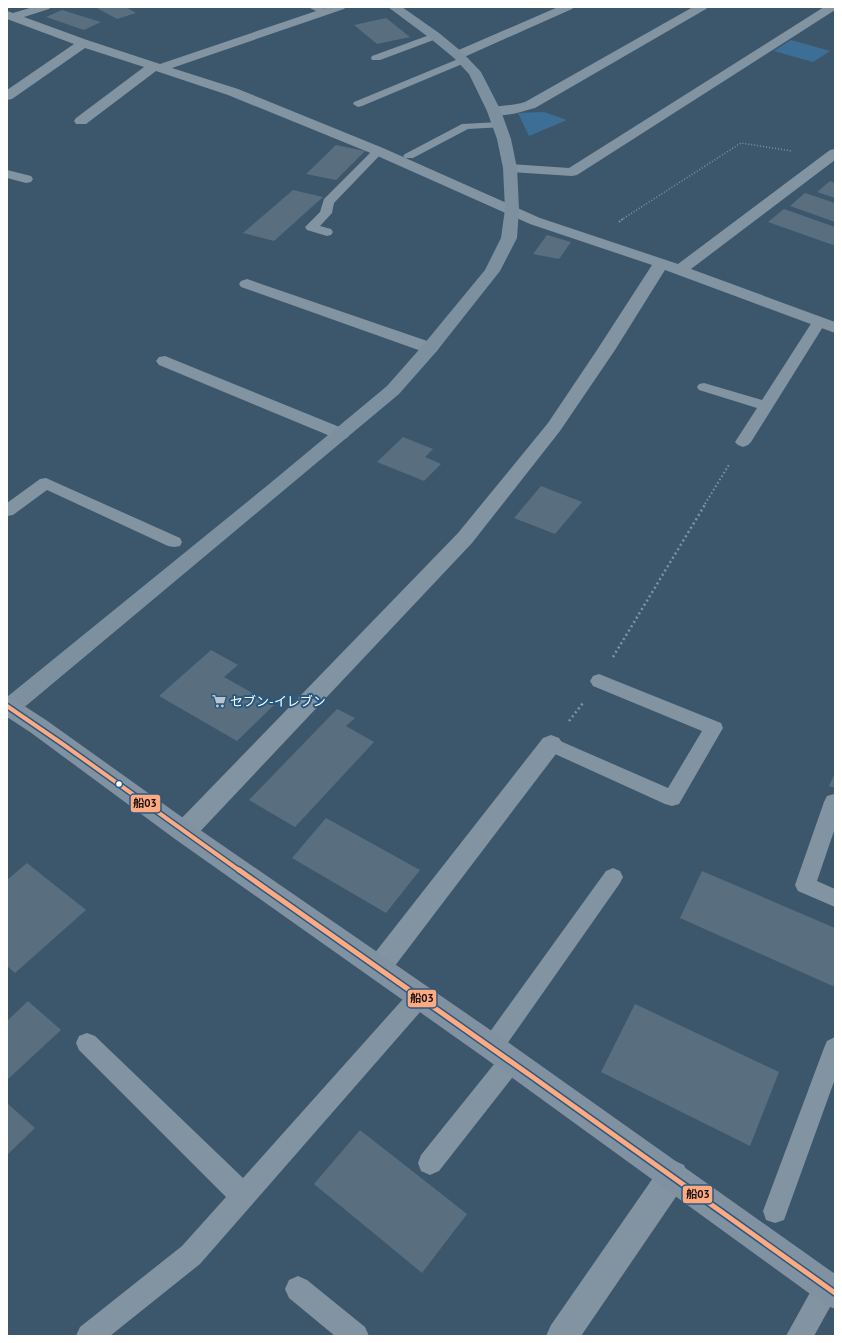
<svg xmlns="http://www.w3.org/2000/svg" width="842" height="1343" viewBox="0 0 842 1343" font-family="'PT Sans','Noto Sans JP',sans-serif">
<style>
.green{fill:#3d6f96}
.building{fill:#596e7f}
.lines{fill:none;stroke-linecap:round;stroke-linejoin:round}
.path-far2{stroke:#8293a2;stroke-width:1.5;stroke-dasharray:1 2;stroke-linecap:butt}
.path-far1{stroke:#8293a2;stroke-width:2;stroke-dasharray:1.5 2.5;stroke-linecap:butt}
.path{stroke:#8293a2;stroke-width:2.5;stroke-dasharray:2 3;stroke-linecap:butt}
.lane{fill:#8293a2;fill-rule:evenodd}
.street{fill:#8293a2;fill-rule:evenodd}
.secondary{fill:#7d909f;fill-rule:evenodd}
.primary{fill:#8092a1;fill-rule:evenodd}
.bus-1-far1-casing{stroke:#285980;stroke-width:7}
.bus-1-casing{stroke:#285980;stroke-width:8}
.bus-1-far1{stroke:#ffa980;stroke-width:4}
.bus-1{stroke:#ffa980;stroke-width:5}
.bus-dot{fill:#fff;stroke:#285980;stroke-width:1.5}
.labels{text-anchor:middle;stroke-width:4;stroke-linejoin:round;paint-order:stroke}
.poi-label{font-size:13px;fill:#fff;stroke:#285980;text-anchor:start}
.line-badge{stroke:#285980;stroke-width:1.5}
.pale-badge-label{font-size:11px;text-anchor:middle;font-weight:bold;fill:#111}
</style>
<rect width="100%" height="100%" fill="#3c576c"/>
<g class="green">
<path d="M791,40L830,51L813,62L774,51Z"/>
<path d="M544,112L567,120L529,136L518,113Z"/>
</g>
<g class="building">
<path d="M95,7H126L136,13L117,19Z"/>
<path d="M62,10L101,22L84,30L46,17Z"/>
<path d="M386,18L410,37L377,44L354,25Z"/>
<path d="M336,145L365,151L336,180L306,174Z"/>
<path d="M830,181L835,183V198L817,192Z"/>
<path d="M293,190L323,197L274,241L243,233Z"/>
<path d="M805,193L835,203V222L790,206Z"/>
<path d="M784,209L835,227V243L833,245L768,222Z"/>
<path d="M547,235L571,242L559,259L533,254Z"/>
<path d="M403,437L433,449L425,457L441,464L424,481L377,462Z"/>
<path d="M541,486L582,502L555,534L514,518Z"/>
<path d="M211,650L238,665L224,677L274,705L237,741L159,696Z"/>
<path d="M337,709L355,718L346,726L374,742L295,827L249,800Z"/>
<path d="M835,773V788L829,786Z"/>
<path d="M326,818L420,870L386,913L292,858Z"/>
<path d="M27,863L86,910L15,973L7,966V880Z"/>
<path d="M702,871L835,928V987L680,918Z"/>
<path d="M28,1001L61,1030L7,1080V1021Z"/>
<path d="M635,1004L779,1072L750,1146L601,1072Z"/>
<path d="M7,1103L35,1128L7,1155Z"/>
<path d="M360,1130L467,1214L422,1273L314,1184Z"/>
</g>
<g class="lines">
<path class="path-far2" d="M621,220L741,143L792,151"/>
<g class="path-far1">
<path d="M619,222L623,219"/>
<path d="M705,504L730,463"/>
</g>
<g class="path">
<path d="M613,657L706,503"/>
<path d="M569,721L583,703"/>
</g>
<g class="lane">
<path d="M308,7H321L329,12L324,15Z"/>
<path d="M435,33L440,36L439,38L380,60H372L371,58L372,56Z"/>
<path d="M463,57L468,60L467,62L362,106L358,107L353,104L354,102Z"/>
<path d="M499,122L503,123L505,125L503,127L468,129L413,158H405L403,156L405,154L462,124Z"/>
<path d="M378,148L382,149L384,151L382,153L334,203L332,213L320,226L331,229L333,232L331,235L327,236L307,230L305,227L320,212L324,199L374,149Z"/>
<path d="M819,318L824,319L826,322L751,442L748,445L743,447L738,445L735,442L757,408L699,390L697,387L699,384L704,383L762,400L814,319Z"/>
<path d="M46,478L180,538L182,542L180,546L174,547L168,546L47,490L13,515L7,516V503L40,479Z"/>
<path d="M599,674L721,723L723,728L679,804L672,806L665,804L544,749L542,744L544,739L551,737L668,788L702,731L593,686L590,681L593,676Z"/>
<path d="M834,794L835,828L817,881L835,889V907L798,891L795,885L824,802L827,796Z"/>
<path d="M613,868L620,871L623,877L620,883L500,1054L492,1058L484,1054L481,1047L484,1040L606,871Z"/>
<path d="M420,986L428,989L431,996L428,1003L200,1264L110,1336H76L80,1327L182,1246L226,1197L79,1050L76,1043L79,1036L87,1033L95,1036L243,1178L412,989Z"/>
<path d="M835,1037V1079L784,1220L775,1223L766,1220L763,1211L824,1048L827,1041Z"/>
<path d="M511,1050L519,1053L522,1061L519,1069L439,1171L430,1175L421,1171L418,1163L421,1155L503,1053Z"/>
<path d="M827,1274L835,1277V1298L814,1336H786L818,1278Z"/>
<path d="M298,1276L307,1280L365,1327L369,1336H335L289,1298L285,1289L289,1280Z"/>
</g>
<g class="street">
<path d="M33,7H51L49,9L24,17L87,40L160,64L328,7H346L344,9L172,68L238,89L383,148L540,218L678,264L830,150L835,149V160L691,269L835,322V333L665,270L615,350L560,431L472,543L193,839L184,842L175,839L172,832L175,825L458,533L548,423L597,350L652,265L530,224L373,154L228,95L156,71L86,124H76L74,121L76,118L144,67L85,48L12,99L7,100V90L74,44L7,19V11L13,13Z"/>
<path d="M558,7H574L572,9L462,58H454L452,55L454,52Z"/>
<path d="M693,7H708L706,9L535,108C520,112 504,118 489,114L487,111L489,108C501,105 513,106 525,102Z"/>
<path d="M824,7H835V10L577,175L572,176L510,172L505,171L503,168L505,165L510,164L569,168Z"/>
<path d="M7,170L31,176L33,179L31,182L26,183L7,178Z"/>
<path d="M247,279L436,344L439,348L436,352L430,353L424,352L241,287L239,284L241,281Z"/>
<path d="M165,356L347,430L350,434L347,438L341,440L335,438L159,365L156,361L159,357Z"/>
<path d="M551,735L559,738L563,744L559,750L388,975L379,979L370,975L366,967L370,959L543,738Z"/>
<path d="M673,1160L684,1165L688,1175L684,1185L581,1336H546L551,1325L662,1165Z"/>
</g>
<path class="secondary" d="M388,7H402L439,33L462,52L481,72L501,111L511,139L517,168L519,209L517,238L500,271L436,352L399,394L15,715L7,717V697L268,485L387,386L424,344L485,270L501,238L505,209L503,168L497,139L487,111L469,74L454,58L431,39Z"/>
<path class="primary" d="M7,698L15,700L46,720L193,825L502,1038L835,1274V1309L824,1304L482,1056L175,839L30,732L7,717Z"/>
<defs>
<path id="bus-1-far1" d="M7,706L64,745L240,871"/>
<path id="bus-1" d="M239,870L534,1078L835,1293"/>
</defs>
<use href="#bus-1-far1" class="bus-1-far1-casing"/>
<use href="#bus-1" class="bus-1-casing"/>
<use href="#bus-1-far1" class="bus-1-far1"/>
<use href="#bus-1" class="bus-1"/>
</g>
<defs>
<symbol id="supermarket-bare" viewBox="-9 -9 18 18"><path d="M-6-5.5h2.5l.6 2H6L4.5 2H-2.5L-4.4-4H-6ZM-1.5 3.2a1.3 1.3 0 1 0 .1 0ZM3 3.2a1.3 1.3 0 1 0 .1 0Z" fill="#bbc4cc" stroke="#285980" stroke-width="2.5" paint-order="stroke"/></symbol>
</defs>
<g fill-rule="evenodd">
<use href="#supermarket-bare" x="209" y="691" width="20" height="20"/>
</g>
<circle class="bus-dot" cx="119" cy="784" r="3.5"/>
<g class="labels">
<g class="poi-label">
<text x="230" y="706">セブン-イレブン</text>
</g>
</g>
<g class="line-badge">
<rect x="130" y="794" width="31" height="19" rx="4" fill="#ffa980"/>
<rect x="407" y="989" width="30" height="19" rx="4" fill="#ffa980"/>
<rect x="682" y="1185" width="31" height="19" rx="4" fill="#ffa980"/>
</g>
<g class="pale-badge-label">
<text x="145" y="807">船03</text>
<text x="422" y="1002">船03</text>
<text x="698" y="1198">船03</text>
</g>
<rect width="842" height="1343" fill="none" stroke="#ffffff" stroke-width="16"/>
</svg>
